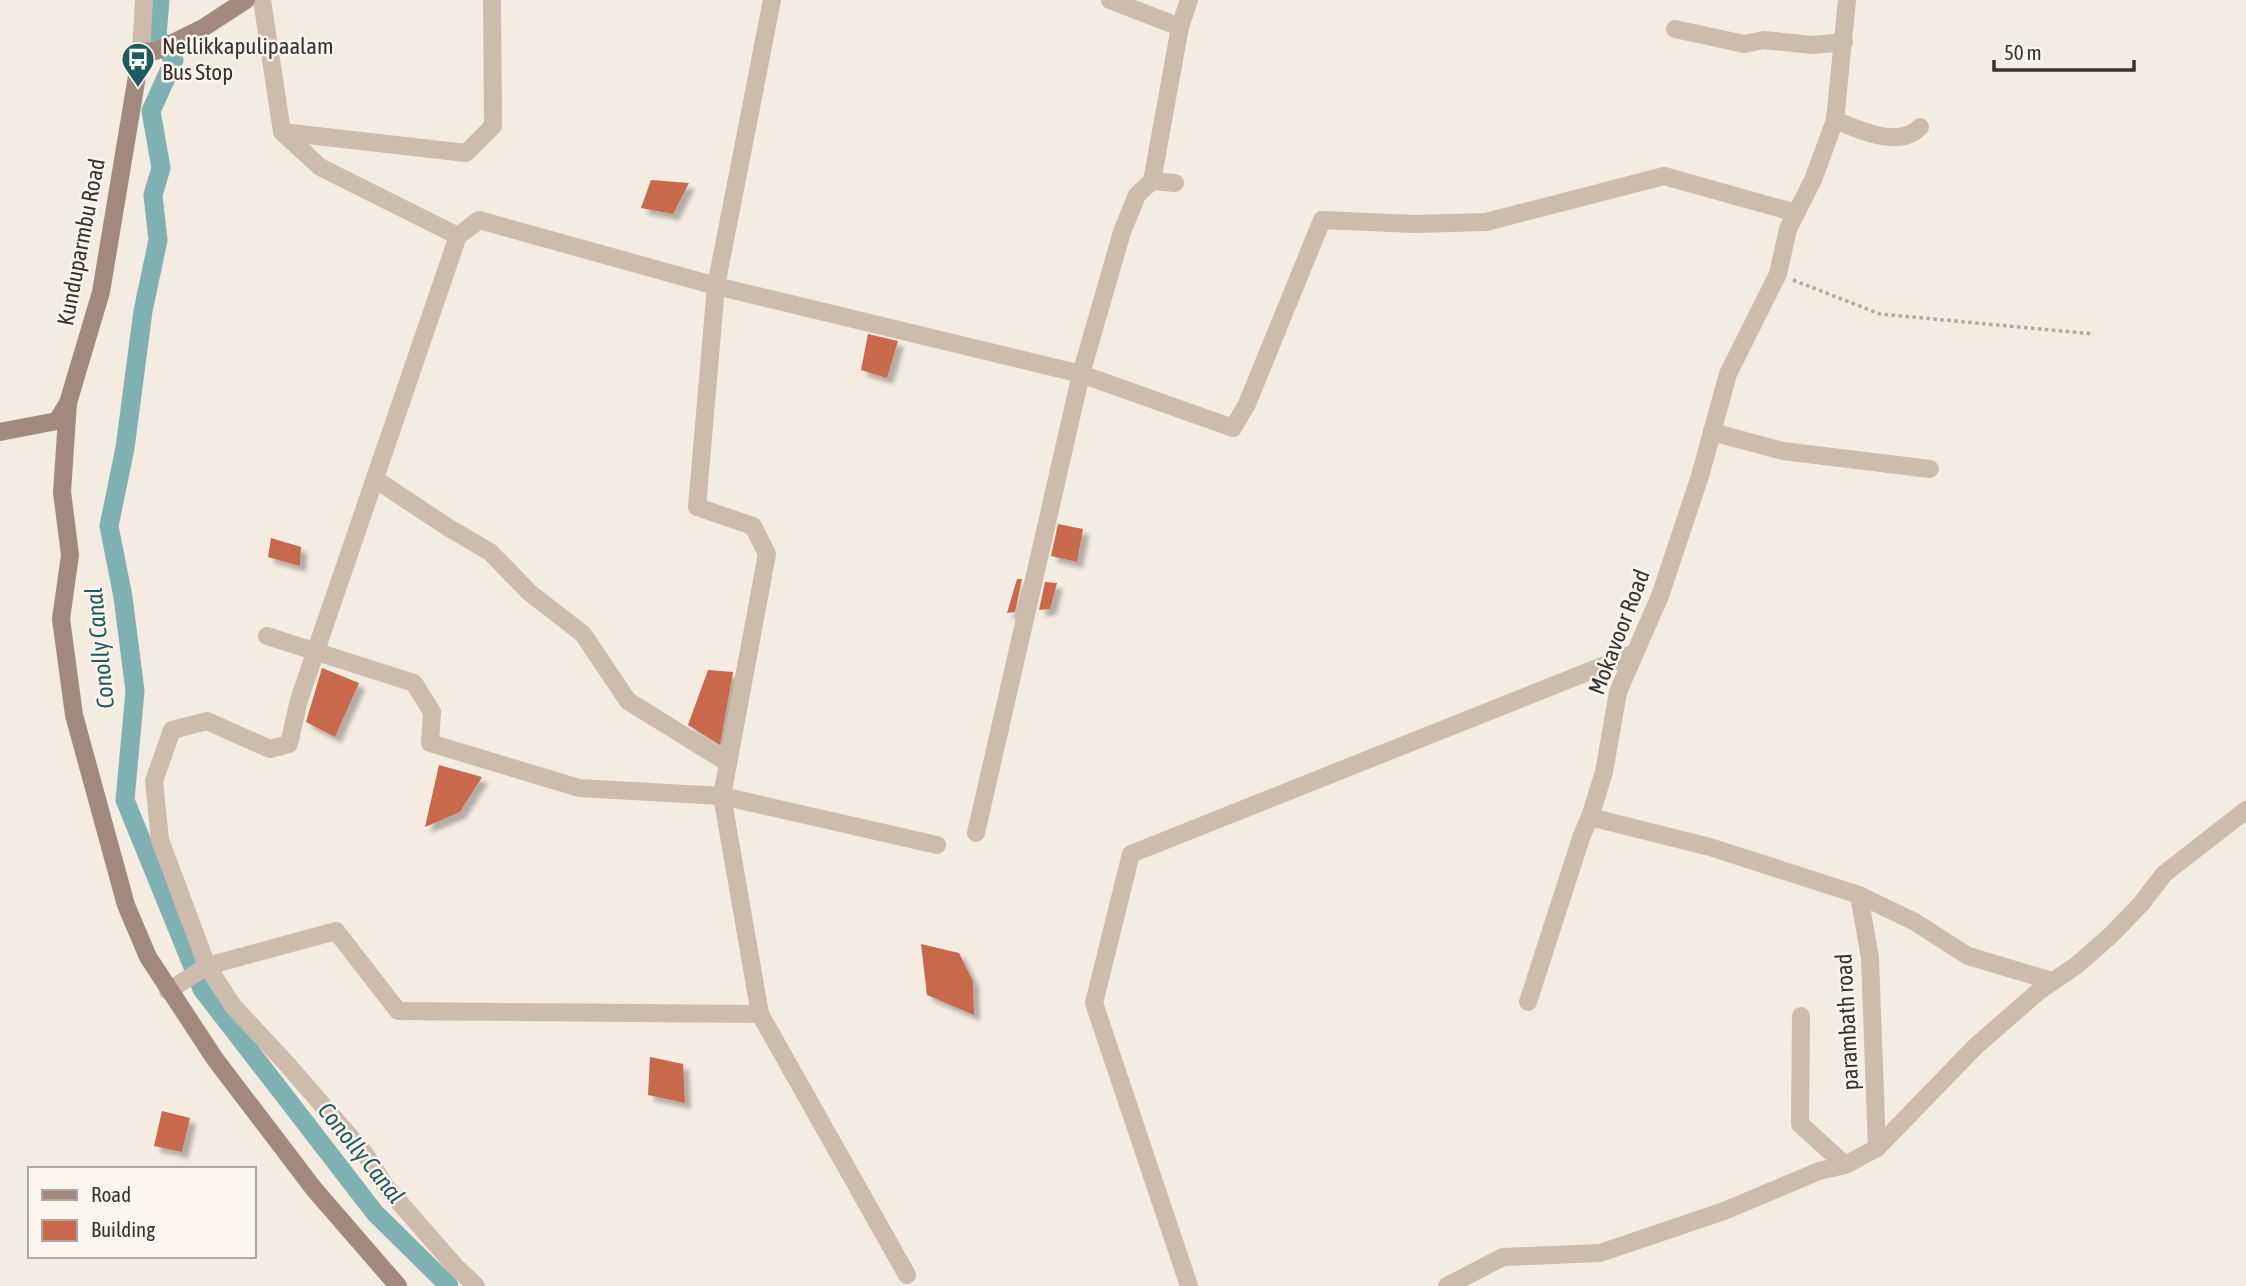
<svg xmlns="http://www.w3.org/2000/svg" width="2246" height="1286" viewBox="0 0 2246 1286" font-family="'Asap Condensed',sans-serif">
<style>
.lines{fill:none;stroke-linecap:round;stroke-linejoin:round}
.canal{stroke:#7fb0b2;stroke-width:19}
.building{fill:#c8694b;filter:url(#shadow)}
.path{stroke:#b9a596;stroke-width:3.5;stroke-dasharray:3.5 3.5;stroke-linecap:butt}
.minor{stroke:#cdbbac;stroke-width:18}
.secondary{stroke:#a18a7d;stroke-width:18}
.labels{text-anchor:middle;stroke-width:5;stroke-linejoin:round;paint-order:stroke}
.poi-label{font-size:23px;fill:#3b302b;stroke:#fbf5ee;text-anchor:start}
.street-label{font-size:23px;fill:#3b302b;stroke:#fbf5ee}
.water-label{font-size:24px;font-style:italic;fill:#1f5a5e;stroke:#fbf5ee}
</style>
<defs>
<filter id="shadow"><feDropShadow dx="6" dy="6" stdDeviation="2" flood-color="#0004"/></filter>
</defs>
<rect width="100%" height="100%" fill="#f4ebe1"/>
<g class="lines">
<path class="canal" d="M160,0L157,36L174,60L151,111L161,168L153,195L158,240L143,311L125,448L109,526L123,597L135,691L125,800L202,989L375,1213L449,1286"/>
</g>
<g class="building">
<path d="M651,180L689,183L673,214L641,208Z"/>
<path d="M868,334L898,341L887,378L861,370Z"/>
<path d="M1058,524L1083,529L1077,562L1051,556Z"/>
<path d="M271,538L301,547L300,566L268,557Z"/>
<path d="M1017,579H1022L1015,612L1007,613Z"/>
<path d="M1045,582L1057,583L1050,609L1039,610Z"/>
<path d="M322,668L359,683L335,737L306,722Z"/>
<path d="M708,670L733,672L720,745L688,725Z"/>
<path d="M439,765L482,777L460,812L425,827Z"/>
<path d="M921,944L959,953L973,981L974,1015L927,995Z"/>
<path d="M650,1057L683,1064L685,1103L648,1095Z"/>
<path d="M162,1111L190,1118L182,1152L154,1146Z"/>
</g>
<g class="lines">
<path class="path" d="M1793,280L1880,314L2094,334"/>
<g class="minor">
<path d="M262,0L282,132L320,167L458,236"/>
<path d="M1110,0L1180,27"/>
<path d="M1847,0L1835,120L1813,180L1788,229L1778,274L1728,374L1700,476L1660,596L1618,692L1604,772L1590,817L1710,847L1859,895L1915,922L1968,956L2052,981"/>
<path d="M1675,29L1744,44L1764,40L1813,45L1844,42"/>
<path d="M141,52L144,0"/>
<path d="M1835,120C1859,130 1900,149 1920,127"/>
<path d="M282,132L466,153L493,126L492,0"/>
<path d="M1152,181L1180,27L1189,0"/>
<path d="M1712,432L1783,451L1930,469"/>
<path d="M375,479L449,528L490,552L530,593L583,634L628,701L728,763"/>
<path d="M267,636L414,683L432,712L430,743L579,788L722,796L937,845"/>
<path d="M976,833L1081,374L1122,232L1137,195L1152,181L1175,183"/>
<path d="M1859,895L1870,958L1877,1148"/>
<path d="M168,991L207,966L336,931L398,1011L760,1014L907,1275"/>
<path d="M1528,1002L1582,835L1590,817"/>
<path d="M760,1014L722,796L767,554L753,526L697,507L716,286L772,0"/>
<path d="M1801,1016L1800,1124L1845,1165"/>
<path d="M476,1286L455,1266L386,1187L365,1154L286,1063L233,1006L207,966L160,840L154,781L172,730L207,721L270,749L289,744L299,700L458,236L479,220L716,286L1081,374L1233,428L1247,404L1322,220L1414,224L1486,222L1664,176L1796,213"/>
<path d="M1189,1286L1094,1003L1131,854L1635,653"/>
<path d="M1447,1286L1503,1257L1600,1253L1724,1211L1819,1171L1845,1165L1877,1148L1976,1046L2039,991L2077,965L2110,936L2141,904L2164,874L2246,810"/>
</g>
<g class="secondary">
<path d="M68,403L62,492L70,555L61,619L74,715L126,905L148,957L215,1059L314,1189L398,1286"/>
<path d="M0,432L57,421L68,403L101,292L141,52L156,51L203,28L246,0"/>
</g>
</g>
<defs>
<symbol id="bus-pin" viewBox="-11 -11 22 30"><path d="M0 17L-7.5 6A9.5 9.5 0 1 1 7.5 6Z" fill="#1f5a5e" stroke="#fbf5ee"/><path d="M-5-6H5V4H4V6H2V4H-2V6H-4V4H-5ZM-3.5-4V0h7V-4ZM-3.5 1.2v1.5H-2V1.2ZM2 1.2v1.5H3.5V1.2Z" fill="#fff"/></symbol>
</defs>
<g fill-rule="evenodd">
<use href="#bus-pin" x="119" y="40" width="38" height="52"/>
</g>
<g class="labels">
<g class="poi-label">
<text x="162" y="54">Nellikkapulipaalam<tspan x="162" dy="26">Bus Stop</tspan></text>
</g>
<g class="street-label">
<text transform="translate(81 242) rotate(-79)" y="8">Kunduparmbu Road</text>
<text transform="translate(1619 632) rotate(-69)" y="8">Mokavoor Road</text>
<text transform="translate(1847 1022) rotate(-93)" y="8">parambath road</text>
</g>
<g class="water-label">
<text transform="translate(100 648) rotate(-96)" y="8">Conolly Canal</text>
<text transform="translate(361 1153) rotate(51)" y="8">Conolly Canal</text>
</g>
</g>
<rect x="28" y="1167" width="228" height="91" fill="#fbf5ee" stroke="#aea6a0" stroke-width="2"/>
<rect x="42" y="1190" width="35" height="10" fill="#a18a7d" stroke="#aea6a0" stroke-width="2"/>
<text x="91" y="1202" font-size="21" fill="#3b302b">Road</text>
<rect x="42" y="1220" width="35" height="21" fill="#c8694b" stroke="#aea6a0" stroke-width="2"/>
<text x="91" y="1237" font-size="21" fill="#3b302b">Building</text>
<path d="M1994 60v10h140v-10" fill="none" stroke="#3b302b" stroke-width="3.5"/>
<text x="2004" y="60" font-size="21" fill="#3b302b" stroke="#fbf5ee" stroke-width="5" paint-order="stroke">50 m</text>
</svg>
